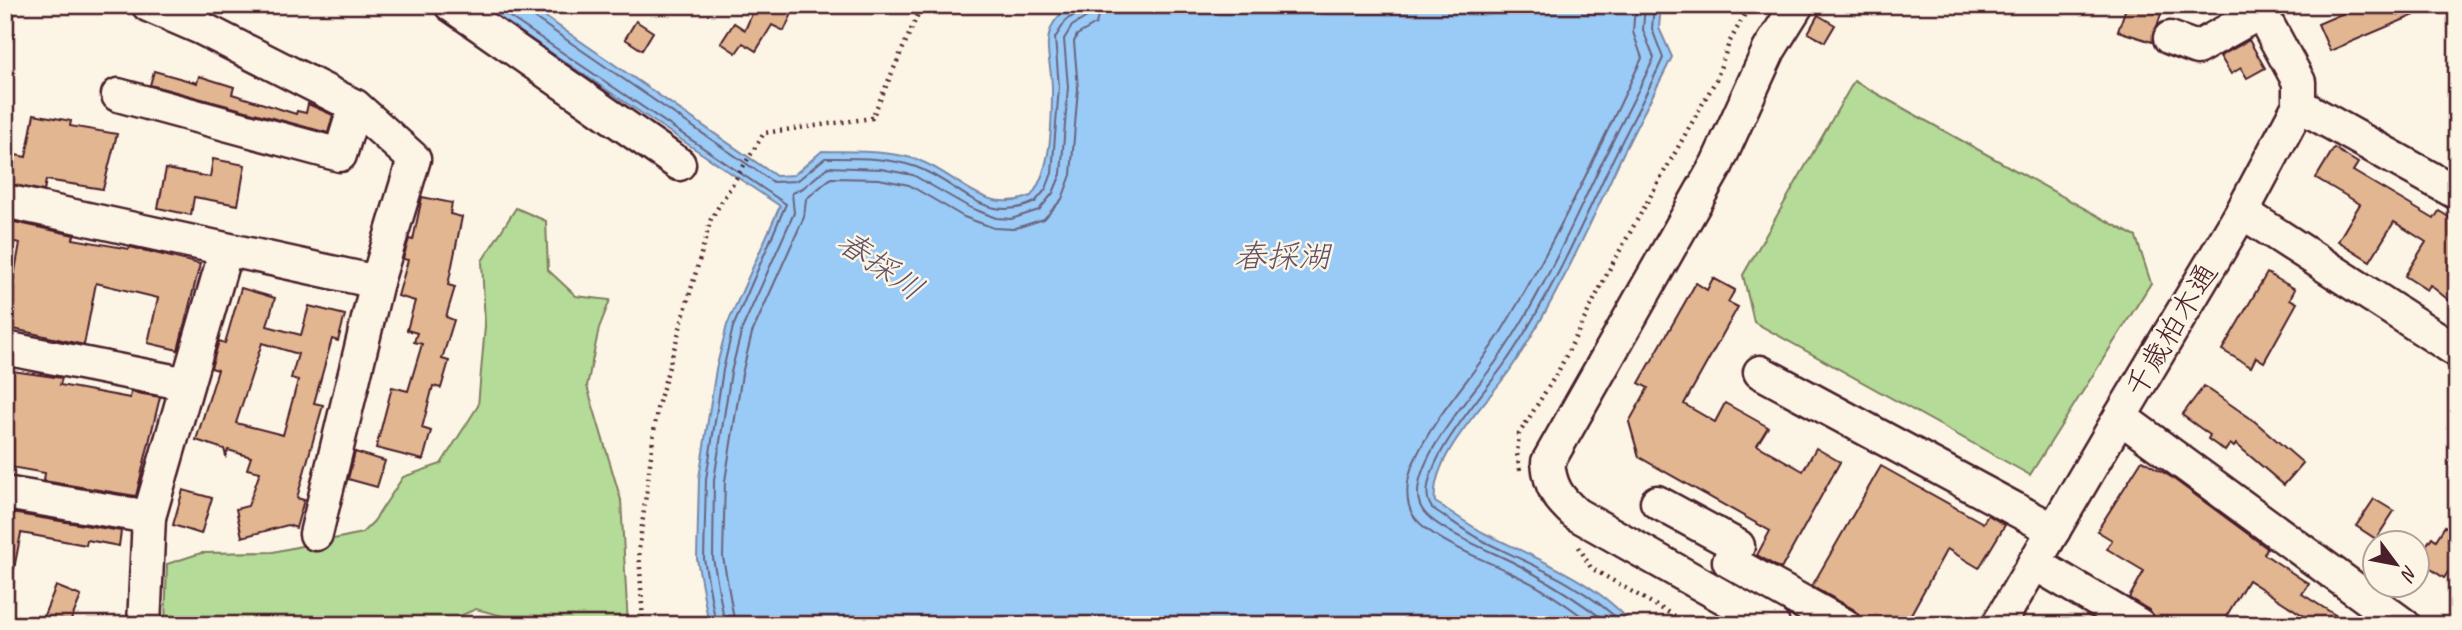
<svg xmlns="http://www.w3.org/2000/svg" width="2462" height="630" viewBox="0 0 2462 630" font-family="Caveat,'Klee One',sans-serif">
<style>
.green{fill:#b4db97;stroke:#7f7d61;stroke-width:2}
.water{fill:#9acaf6;stroke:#7a86a5;stroke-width:2}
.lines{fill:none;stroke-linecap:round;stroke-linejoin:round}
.shore{stroke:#6a637c;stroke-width:2}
.building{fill:#e1b691;stroke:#4a1f2b;stroke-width:2;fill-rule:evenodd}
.minor-casing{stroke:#4a1f2b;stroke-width:37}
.path{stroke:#4a1f2b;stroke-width:4.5;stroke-dasharray:2 5;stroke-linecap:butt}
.minor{stroke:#fcf5e5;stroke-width:32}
.labels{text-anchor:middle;stroke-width:5;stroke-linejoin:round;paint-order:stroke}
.street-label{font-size:30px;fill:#4a1f2b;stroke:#fcf5e5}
.water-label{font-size:32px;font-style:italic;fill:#625268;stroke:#fcf5e5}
</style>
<rect width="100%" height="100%" fill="#fcf5e5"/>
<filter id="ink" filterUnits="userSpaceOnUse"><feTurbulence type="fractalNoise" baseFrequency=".0143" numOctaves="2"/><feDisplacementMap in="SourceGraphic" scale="14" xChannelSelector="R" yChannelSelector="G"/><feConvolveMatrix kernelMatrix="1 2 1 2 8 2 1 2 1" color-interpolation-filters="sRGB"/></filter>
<g filter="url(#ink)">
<g class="green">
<path d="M1854,81L2136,237L2151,283L2030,475L1754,322L1743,275Z"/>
<path d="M516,208L546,221L548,270L576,296L610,300L599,328L587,386L621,500L628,625H537L476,609L439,625H165L167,564L201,553L273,552L362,533L374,521L403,477L441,464L478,406L485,326L482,261Z"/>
</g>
<path class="water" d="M480,5H528L776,176L794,175L822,151C853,152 888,150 918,160C960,175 983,216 1031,196C1052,169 1052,122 1052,88C1052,66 1042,45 1053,24C1060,11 1071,10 1084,5H1661L1659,28L1672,57C1655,92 1636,126 1619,162C1586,233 1554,304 1510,370C1485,405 1430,457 1435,502C1452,512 1468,525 1486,534C1536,558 1596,581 1633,625H709L697,559L699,478L716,369L727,325L780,206Z"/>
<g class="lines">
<g class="shore">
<path d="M492,5L786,204L733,327L723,370L706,479L704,559L716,625"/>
<path d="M525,5L529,14L773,182L797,181L825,158C854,158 888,157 916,167C960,183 984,226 1035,202L1046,189L1052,173L1059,87L1055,38L1067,19L1079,13L1082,5"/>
<path d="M725,625L713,558L714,480L731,372L742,329L794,213L792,193L803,188L828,167L881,169L913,175L969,207L996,218L1011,219L1039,210L1053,193L1061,174L1068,87L1064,39L1072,26L1087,17L1091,5"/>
<path d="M735,625L723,557L725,481L742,374L752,333L804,217L806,199L831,178L879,179L909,185L964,217L994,228L1013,229L1044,219L1062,199L1071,175L1078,88L1074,42L1077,35L1096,24L1101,5"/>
<path d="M1593,625C1569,606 1541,587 1513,574C1488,561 1428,539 1413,515C1404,501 1407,478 1413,464C1434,414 1477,373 1504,327C1556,241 1599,149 1642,58L1633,32L1635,5"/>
<path d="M1611,625C1582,603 1553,584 1522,567C1500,554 1435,531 1422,509C1400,473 1474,392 1495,363C1536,306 1565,240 1595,177C1614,137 1635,98 1654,58L1643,30L1645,5"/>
<path d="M1624,625C1584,585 1530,564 1481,540C1464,531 1448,518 1432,508C1408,476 1485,392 1503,366C1547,303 1578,233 1611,163C1628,128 1647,94 1663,58L1652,29L1654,5"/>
</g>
</g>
<g class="building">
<path d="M756,5H796L784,31L772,25L756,51L743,43L736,53L721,43L734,23L745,30Z"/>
<path d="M2127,5L2161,14L2152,42L2118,31Z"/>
<path d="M2362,5H2438L2330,51L2318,24Z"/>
<path d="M1818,15L1835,25L1825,42L1808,33Z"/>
<path d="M636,21L653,32L642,50L625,39Z"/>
<path d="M2249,40L2265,68L2247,78L2241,68L2231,74L2220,56Z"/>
<path d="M154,71L197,83L199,76L234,87L232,94L296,114L297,111L306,113L308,104L333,115L328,133L150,85Z"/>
<path d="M34,114L71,121L70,126L117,134L103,189L46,180L44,191L5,183V153L26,157Z"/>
<path d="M2334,148L2358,163L2353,171L2434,219L2439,211L2457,222V307L2430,285L2427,290L2405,276L2426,242L2394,222L2370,261L2338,241L2360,204L2316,178Z"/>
<path d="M213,159L245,165L238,205L194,197L191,215L158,208L166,169L210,177Z"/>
<path d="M422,197L452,203L450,214L462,217L448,285L455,287L446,317L454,320L442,359L449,361L441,388L433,386L422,428L431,431L423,460L376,448L392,387L408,391L422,344L414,342L417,333L407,330L415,301L398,296L408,260L403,259L409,239L413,240Z"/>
<path d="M5,220L74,235L73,239L129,249L130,247L200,264L178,350L148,343L158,298L96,283L84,345L5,327L20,243L5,240Z"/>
<path d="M2267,273L2295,289L2290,299L2297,303L2264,362L2256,357L2251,367L2222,350Z"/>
<path d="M1713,278L1735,290L1728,302L1738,307L1684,404L1715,422L1725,403L1768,427L1757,445L1803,471L1816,448L1840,462L1781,569L1757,555L1770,531L1639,457L1629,422L1648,388L1639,383L1696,283L1707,290Z"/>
<path d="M241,288L275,298L267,326L301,335L309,306L345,315L338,341L332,339L314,403L323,405L297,498L304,500L296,528L288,525L242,537L236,509L248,506L260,472L247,469L251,457L228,450L226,456L224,449L196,440L218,370L211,368L219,341L225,343ZM262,343L298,354L291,378L298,380L283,435L236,423Z"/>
<path d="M5,370L62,378L60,385L130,398L131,392L160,397L136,496L44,481L45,473L5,466Z"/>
<path d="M2204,386L2253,420L2303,463L2284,485L2236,444L2234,447L2230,444L2225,451L2208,439L2210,435L2182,415Z"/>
<path d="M355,452L385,461L377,487L348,479Z"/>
<path d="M2142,460L2171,477L2267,548L2264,554L2309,584L2302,594L2351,625H2318L2248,580L2221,625H2157L2149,610L2129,598L2144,571L2107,549L2112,540L2097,531Z"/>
<path d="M1881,466L1983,523L1988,515L2005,525L1979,568L1947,549L1905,625H1866L1853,609L1812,586Z"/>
<path d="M183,490L212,498L201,534L173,525Z"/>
<path d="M2374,499L2394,511L2376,539L2356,526Z"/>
<path d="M5,512L121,531L119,546L87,540L86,545L21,533L14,569L5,568Z"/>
<path d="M2445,526L2457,534V559L2444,578L2417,559L2432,537L2436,540Z"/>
<path d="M56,586L81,596L69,625H40Z"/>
</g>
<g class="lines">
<defs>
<g id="minor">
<path d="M451,5L679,164"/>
<path d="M2257,5L2299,82V105L2242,212L2120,417L2404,625"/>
<path d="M2170,38L2197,48L2261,12"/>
<path d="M118,95L340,155L355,106"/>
<path d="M2299,105L2457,193"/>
<path d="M5,201L377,282L414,159L355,106L201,28L148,5"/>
<path d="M2242,212L2457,351"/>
<path d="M5,348L187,384"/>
<path d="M1760,372L2054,530"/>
<path d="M5,493L149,517"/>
<path d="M1657,502L1738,546L1729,561L1844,625"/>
<path d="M316,534L377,282"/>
<path d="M2034,563L2139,625"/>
<path d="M144,625L149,517L226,250"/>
<path d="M1773,625L1576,514C1558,498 1550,487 1548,462L1717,164L1769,50L1797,5"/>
<path d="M1998,625L2120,417"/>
</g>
</defs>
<use href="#minor" class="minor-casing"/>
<g class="path">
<path d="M1520,470L1517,454L1519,434L1559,370L1610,268L1716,80L1729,43L1750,5"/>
<path d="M1579,547L1591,568L1690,625"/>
<path d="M643,625L639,549L657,409L711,219L764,133L872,118L922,5"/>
</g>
<use href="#minor" class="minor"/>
</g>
</g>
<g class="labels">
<g class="street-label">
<text transform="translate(2171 330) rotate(-59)" y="10">千歳柏木通</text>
</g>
<g class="water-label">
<text x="1282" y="267">春採湖</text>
<text transform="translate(881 265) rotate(35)" y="11">春採川</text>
</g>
</g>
<rect width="2462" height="630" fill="none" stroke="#fcf5e5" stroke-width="28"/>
<rect x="14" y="14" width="2434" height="602" fill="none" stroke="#4a1f2b" stroke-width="2.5" filter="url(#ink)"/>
<g transform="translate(2396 564) rotate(122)"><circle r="33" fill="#fcf5e5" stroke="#b59f9b" stroke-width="2"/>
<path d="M0-5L12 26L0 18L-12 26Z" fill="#4a1f2b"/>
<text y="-10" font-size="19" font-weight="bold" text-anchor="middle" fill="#4a1f2b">N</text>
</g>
</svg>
